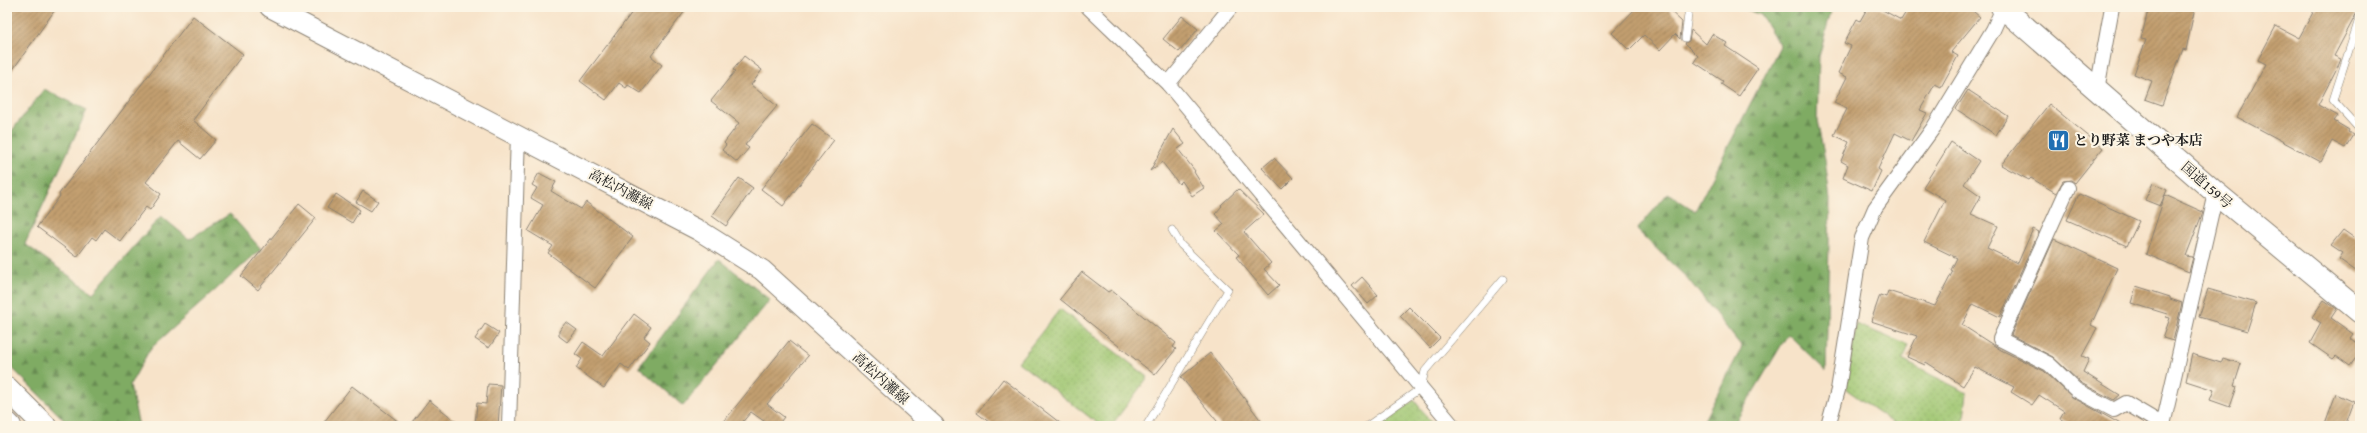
<svg xmlns="http://www.w3.org/2000/svg" width="2367" height="433" viewBox="0 0 2367 433" font-family="'Gentium Book Plus','Noto Serif JP',serif">
<style>
.grass{fill:url(#grass-dots);stroke:#5e7146}
.forest{fill:url(#forest-firs);stroke:#4e6440}
.building{fill:url(#building-hatch)}
.lines{fill:none;stroke-linecap:round;stroke-linejoin:round}
.service-casing{stroke:#8a8072;stroke-width:8}
.minor-casing{stroke:#8a8072;stroke-width:16}
.secondary-casing{stroke:#8a8072;stroke-width:22}
.trunk-casing{stroke:#8a8072;stroke-width:24}
.motorway-casing{stroke:#8a8072;stroke-width:24}
.service{stroke:#fff;stroke-width:7}
.minor{stroke:#fff;stroke-width:14}
.secondary{stroke:#fff;stroke-width:20}
.trunk{stroke:#fff;stroke-width:22}
.motorway{stroke:#fff;stroke-width:22}
.labels{text-anchor:middle;stroke-width:4;stroke-linejoin:round;paint-order:stroke}
.poi-label{font-size:14px;font-weight:bold;fill:#1c1c1c;stroke:#fcf5e5;text-anchor:start}
.street-label{font-size:14px;fill:#1c1c1c;stroke:#fcf5e5}
</style>
<defs>
<pattern id="grass-dots" width="8" height="8" patternUnits="userSpaceOnUse"><rect width="8" height="8" fill="#9fc671"/><path d="M2 2h.1M6 6h.1" fill="none" stroke="#88aa61" stroke-width="1.8" stroke-linecap="round"/></pattern>
<pattern id="forest-firs" width="22" height="20" patternUnits="userSpaceOnUse"><rect width="22" height="20" fill="#7fab63"/><path d="M5 1l3.5 6h-7zM16 11l3.5 6h-7z" fill="#678a51"/></pattern>
<pattern id="building-hatch" width="6" height="6" patternUnits="userSpaceOnUse"><rect width="6" height="6" fill="#c29f6f"/><path d="M-1 1l2-2M0 6l6-6M5 7l2-2" fill="none" stroke="#9d815a"/></pattern>
</defs>
<rect width="100%" height="100%" fill="#fcf5e5"/>
<filter id="ink" filterUnits="userSpaceOnUse"><feTurbulence type="fractalNoise" baseFrequency=".025" numOctaves="2"/><feDisplacementMap in="SourceGraphic" scale="8" xChannelSelector="R" yChannelSelector="G"/><feConvolveMatrix kernelMatrix="1 2 1 2 8 2 1 2 1" color-interpolation-filters="sRGB"/></filter>
<filter id="wash" filterUnits="userSpaceOnUse"><feTurbulence type="fractalNoise" baseFrequency=".012" numOctaves="4" result="noise"/><feDisplacementMap in="SourceGraphic" scale="16" xChannelSelector="R" yChannelSelector="G"/><feGaussianBlur stdDeviation="0.9" result="paint"/><feColorMatrix in="noise" values="0 0 0 0 0 0 0 0 0 0 0 0 0 0 0 0 0 1.4 0 .05"/><feComposite in="paint" operator="in"/></filter>
<g filter="url(#wash)">
<rect width="100%" height="100%" fill="#f7e3c9"/>
<g class="grass">
<path d="M1060,309L1148,377L1111,426H1101L1018,362Z"/>
<path d="M1856,324L1908,345L1902,360L1967,393L1963,426H1897L1846,389Z"/>
<path d="M1414,400L1434,426H1378Z"/>
</g>
<g class="forest">
<path d="M1739,7H1832L1819,57L1817,121L1825,159L1830,200L1826,371L1788,334L1733,426H1701L1742,347L1688,279L1637,230L1668,193L1695,211L1780,46L1761,15Z"/>
<path d="M44,89L87,110L25,244L93,293L161,216L189,239L230,214L261,249L150,349L130,385L139,426H70L7,363V137Z"/>
<path d="M719,259L770,300L683,406L639,367Z"/>
</g>
<g id="blocks">
<g class="building">
<path d="M7,7H57L7,78Z"/>
<path d="M636,7H688L651,56L662,65L641,93L628,85L626,88L619,83L606,100L580,81Z"/>
<path d="M1637,7H1666L1682,22L1680,39L1675,34L1660,50L1644,35L1629,50L1612,33Z"/>
<path d="M1868,7H1877L1901,20L1909,7H1968L1980,17L1951,52L1958,56L1941,87L1935,84L1920,110L1927,113L1911,141L1895,133L1878,169L1881,171L1872,191L1843,178L1848,165L1841,161L1849,142L1834,135L1847,109L1834,103L1847,77L1838,73L1851,46L1844,43L1857,19L1860,21Z"/>
<path d="M2149,7H2195L2186,50L2183,49L2162,105L2145,99L2152,81L2134,74L2146,40L2141,39Z"/>
<path d="M2316,7H2360L2334,56L2341,59L2339,64L2318,105L2338,116L2334,121L2349,130L2348,132L2353,135L2345,148L2332,141L2321,162L2237,117L2266,64L2258,60L2276,26L2299,38Z"/>
<path d="M193,16L243,54L193,120L216,140L200,159L178,141L146,182L161,194L150,210L146,207L120,241L104,229L96,240L92,237L77,257L37,227L60,196L59,194Z"/>
<path d="M1182,16L1198,29L1179,52L1163,39Z"/>
<path d="M1691,30L1706,44L1712,34L1727,43L1725,46L1758,68L1739,96L1721,84L1723,81L1694,62L1698,56L1685,43L1689,41Z"/>
<path d="M744,56L762,70L751,85L777,106L745,145L749,148L737,162L722,150L726,145L724,143L739,123L711,101L735,71L733,70Z"/>
<path d="M1968,90L2008,116L1996,135L1956,109Z"/>
<path d="M2049,104L2103,148L2075,183L2071,180L2063,181L2056,193L2031,178L2029,180L2001,165Z"/>
<path d="M812,124L834,140L783,206L761,189Z"/>
<path d="M1173,129L1185,144L1178,149L1195,171L1194,172L1204,188L1192,196L1182,181L1179,184L1162,162L1150,171Z"/>
<path d="M1951,142L1979,161L1964,184L1981,196L1971,214L1998,226L1987,248L2018,263L2033,229L2039,232L2000,317L1973,304L1962,325L2001,350L2044,371L2072,397L2124,426H2073L2060,418L2064,411L2039,395L2032,405L2011,392L2014,387L1975,367L1963,386L1926,362L1925,365L1907,357L1917,336L1871,321L1880,295L1886,297L1888,291L1935,306L1953,271L1951,270L1957,258L1924,242L1945,200L1923,187Z"/>
<path d="M1274,158L1293,178L1282,189L1262,168Z"/>
<path d="M539,173L556,182L551,191L581,209L586,202L633,237L595,288L548,253L553,246L528,231L543,205L531,198L537,188L532,185Z"/>
<path d="M739,178L753,188L726,226L712,216Z"/>
<path d="M2153,183L2167,190L2160,206L2145,200Z"/>
<path d="M1238,189L1264,214L1244,232L1271,263L1264,269L1279,285L1268,295L1236,257L1239,255L1216,231L1224,224L1215,214L1222,206L1221,205Z"/>
<path d="M363,191L378,201L371,211L356,202Z"/>
<path d="M336,194L360,210L352,223L327,208Z"/>
<path d="M2079,194L2139,221L2127,246L2067,220Z"/>
<path d="M2165,195L2203,212L2186,256L2193,257L2189,272L2146,254Z"/>
<path d="M299,204L316,218L258,290L241,276Z"/>
<path d="M2343,230L2360,242V274L2339,259L2343,253L2331,245Z"/>
<path d="M2054,239L2117,268L2091,325L2097,328L2082,356L2089,359L2083,372L2120,395L2114,400L2081,383L2053,357L2011,335Z"/>
<path d="M1082,272L1108,292L1111,290L1176,343L1173,347L1176,349L1155,375L1060,299Z"/>
<path d="M1362,277L1378,295L1368,304L1352,286Z"/>
<path d="M2136,286L2170,297V299L2182,303L2173,341L2163,338L2170,318L2166,317L2167,314L2131,303Z"/>
<path d="M2208,289L2256,303L2247,331L2199,317Z"/>
<path d="M2324,300L2337,309L2331,318L2353,334L2350,338L2360,346V352L2350,366L2336,356L2333,359L2310,343L2321,323L2312,317Z"/>
<path d="M1409,307L1440,338L1430,348L1400,316Z"/>
<path d="M634,314L651,327L644,337L650,342L629,370L621,364L604,388L576,368L582,359L575,354L583,342L603,356Z"/>
<path d="M566,322L577,330L567,342L559,336V331Z"/>
<path d="M485,324L499,333L489,348L475,339Z"/>
<path d="M789,341L808,356L767,404L784,417L777,426H771L751,412L739,426H720Z"/>
<path d="M1210,353L1265,426H1221L1181,377Z"/>
<path d="M2192,354L2221,363L2223,358L2241,364L2234,386L2237,387L2230,407L2210,400L2214,390L2186,381Z"/>
<path d="M1003,379L1064,426H994L977,413Z"/>
<path d="M488,384L501,385L498,426H475L477,403L486,404Z"/>
<path d="M352,386L404,426H321Z"/>
<path d="M2336,394L2354,402L2345,426H2324Z"/>
<path d="M429,400L462,426H409Z"/>
</g>
</g>
</g>
<g filter="url(#ink)">
<use href="#blocks" fill-opacity="0" stroke="#8a8072" stroke-width="1"/>
<g class="lines">
<defs>
<g id="service">
<path d="M2360,16L2333,100L2360,130"/>
<path d="M1685,38L1689,7"/>
<path d="M1146,426L1228,290L1181,245L1172,230"/>
<path d="M1367,426L1421,388L1425,371L1503,279"/>
</g>
<g id="minor">
<path d="M1088,7L1168,84L1453,426"/>
<path d="M1168,84L1231,7"/>
<path d="M2097,90L2112,7"/>
<path d="M2068,188L2000,339L2049,364L2076,390L2114,410L2126,403L2163,425L2216,193"/>
<path d="M509,426L518,134"/>
<path d="M1828,426L1838,390L1862,238L1875,208L1934,127L1993,30L2003,8"/>
</g>
<path id="secondary" d="M270,7L700,231L762,270L934,426"/>
<path id="trunk" d="M2002,7L2216,193L2360,312"/>
<g id="motorway">
<path d="M7,388L45,426"/>
<path d="M7,423L10,426"/>
</g>
</defs>
<use href="#service" class="service-casing"/>
<use href="#minor" class="minor-casing"/>
<use href="#secondary" class="secondary-casing"/>
<use href="#trunk" class="trunk-casing"/>
<use href="#motorway" class="motorway-casing"/>
<use href="#service" class="service"/>
<use href="#minor" class="minor"/>
<use href="#secondary" class="secondary"/>
<use href="#trunk" class="trunk"/>
<use href="#motorway" class="motorway"/>
</g>
</g>
<defs>
<symbol id="restaurant-square" viewBox="-11 -11 22 22"><rect x="-9" y="-9" width="18" height="18" rx="4" fill="#1f6fb2" stroke="#fcf5e5"/><path d="M-5-6h1v4h1v-4h1v4h1v-4h1v5L-1.5 .5V6h-2V.5L-5-1ZM5-6V6H3V1.5H1.5Q1.5-4 5-6Z" fill="#fff"/></symbol>
</defs>
<g fill-rule="evenodd">
<use href="#restaurant-square" x="2046" y="128" width="25" height="25"/>
</g>
<g class="labels">
<g class="poi-label">
<text x="2074" y="145">とり野菜 まつや本店</text>
</g>
<g class="street-label">
<text transform="translate(2207 185) rotate(41)" y="5">国道159号</text>
<text transform="translate(621 189) rotate(28)" y="5">高松内灘線</text>
<text transform="translate(881 378) rotate(42)" y="5">高松内灘線</text>
</g>
</g>
<rect width="2367" height="433" fill="none" stroke="#fcf5e5" stroke-width="24"/>
</svg>
